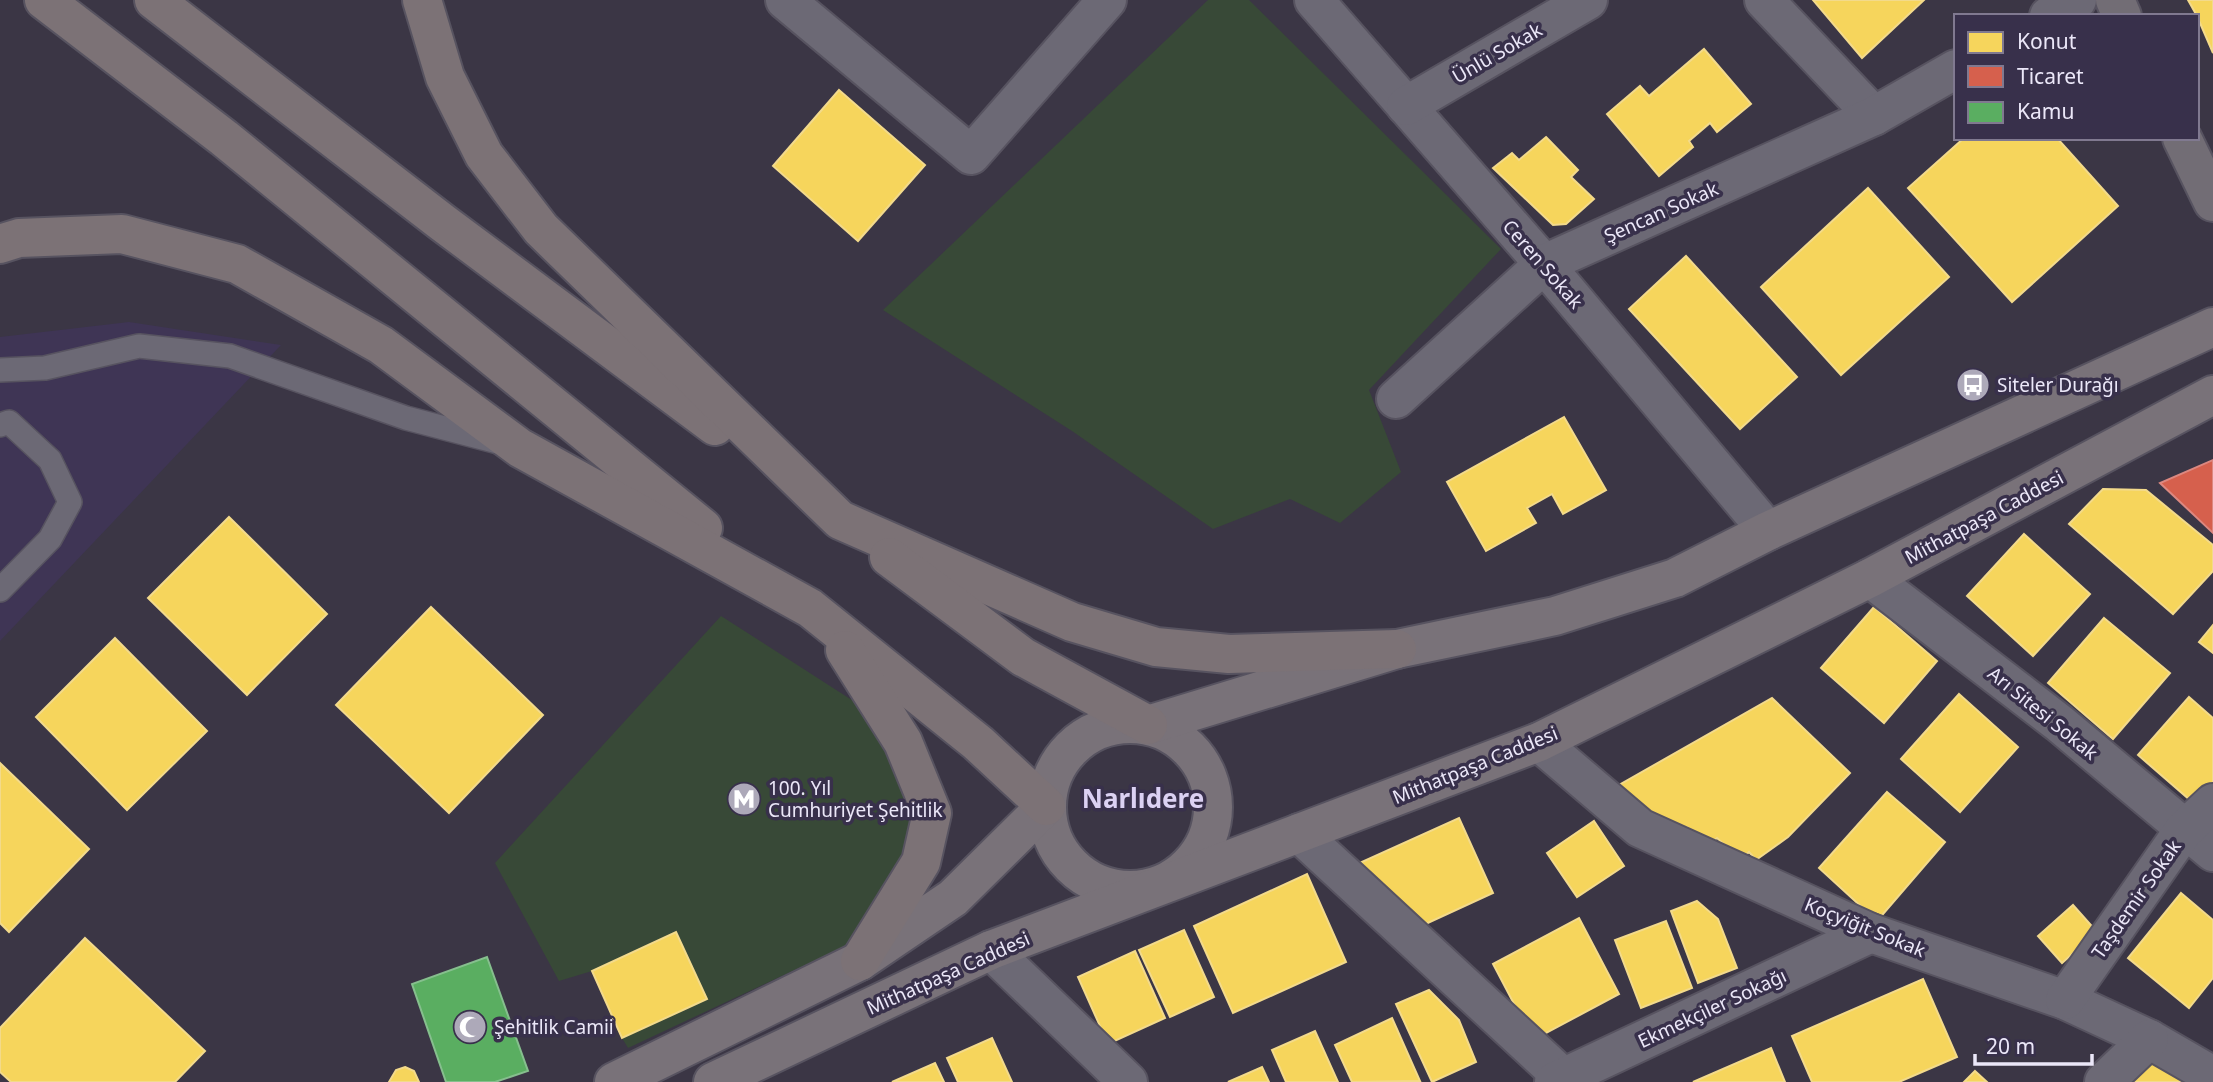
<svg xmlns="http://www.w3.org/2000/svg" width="2213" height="1082" viewBox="0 0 2213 1082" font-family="'Noto Sans',sans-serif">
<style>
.built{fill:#3f3555}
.green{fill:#384937}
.homes{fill:#f6d55c;stroke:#f3da8b;stroke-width:2}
.shops{fill:#d6604d;stroke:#dc8880;stroke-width:2}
.public{fill:#5aae61;stroke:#86bf8e;stroke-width:2}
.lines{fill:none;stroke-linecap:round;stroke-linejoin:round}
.lane-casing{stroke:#575360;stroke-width:26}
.street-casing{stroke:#575360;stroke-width:42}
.secondary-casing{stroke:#575360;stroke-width:42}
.primary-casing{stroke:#575360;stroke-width:42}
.highway-casing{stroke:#575360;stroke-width:42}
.lane{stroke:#6c6975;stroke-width:23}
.street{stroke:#6c6975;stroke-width:38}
.secondary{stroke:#726d75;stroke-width:38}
.primary{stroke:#797279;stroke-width:38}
.highway{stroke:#7c7276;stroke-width:38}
.labels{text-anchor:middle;stroke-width:7;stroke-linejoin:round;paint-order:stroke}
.street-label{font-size:19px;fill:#ebe7f8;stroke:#38304b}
.poi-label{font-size:19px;fill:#ebe7f8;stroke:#38304b;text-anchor:start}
.district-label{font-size:26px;font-weight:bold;fill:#dbd1f3;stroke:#38304b}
</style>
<rect width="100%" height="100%" fill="#3b3645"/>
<path class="built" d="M129,322L281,345L0,641V337Z"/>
<g class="green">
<path d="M1208,0H1249L1501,249L1369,390L1401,472L1340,523L1290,499L1213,529L1072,431L883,310Z"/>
<path d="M721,616L858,704L889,747L913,827L895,889L852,943L628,1048L622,1038L707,999L676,933L592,971L559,981L495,863Z"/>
</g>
<g class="homes">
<path d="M1813,0H1924L1862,58Z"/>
<path d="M2188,0H2213V53L2197,16Z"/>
<path d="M1704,49L1751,104L1717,132L1710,123L1689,141L1693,147L1659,176L1607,114L1640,86L1649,96Z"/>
<path d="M839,90L925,165L858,241L773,166Z"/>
<path d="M1546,137L1578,170L1571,177L1594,199L1566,224L1553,225L1493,168L1512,153L1519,160Z"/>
<path d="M1964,138H2057L2118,206L2012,302L1908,188Z"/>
<path d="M1868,188L1949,277L1841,375L1761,287Z"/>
<path d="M1686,256L1797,377L1740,429L1629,309Z"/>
<path d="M1564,417L1606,490L1563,514L1552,494L1527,508L1536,523L1486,551L1447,482Z"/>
<path d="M2103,489L2146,490L2213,545V571L2173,614L2069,524Z"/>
<path d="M229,517L327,614L247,695L148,598Z"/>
<path d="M2024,534L2090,594L2033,656L1967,596Z"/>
<path d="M431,607L543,715L449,813L336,705Z"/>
<path d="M1874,607L1937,661L1884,723L1821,668Z"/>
<path d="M2104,618L2170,673L2113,739L2048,683Z"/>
<path d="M2213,625V653L2199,642Z"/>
<path d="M115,638L207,731L127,810L36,717Z"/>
<path d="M1959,694L2018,747L1960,812L1901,759Z"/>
<path d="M2189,697L2213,718V790L2198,807L2138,755Z"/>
<path d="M1772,698L1850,773L1788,837L1756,860L1749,852L1741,860L1717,838L1707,846L1687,827L1682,833L1659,827L1619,785Z"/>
<path d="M0,763L89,849L9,932L0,923Z"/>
<path d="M1887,792L1945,842L1877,921L1819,868Z"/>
<path d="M1459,818L1493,893L1419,927L1355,865Z"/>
<path d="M1594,821L1624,866L1577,897L1547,853Z"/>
<path d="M1307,874L1346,962L1233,1013L1194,926Z"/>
<path d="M2181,893L2213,920V978L2189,1008L2128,958Z"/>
<path d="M1697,901L1718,919L1737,968L1698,983L1671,911Z"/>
<path d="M2073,905L2097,932L2062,963L2038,936Z"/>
<path d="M1579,918L1619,994L1533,1040L1493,964Z"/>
<path d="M1666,921L1692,988L1641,1008L1615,940Z"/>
<path d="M1184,930L1214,997L1170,1017L1139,950Z"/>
<path d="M676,932L707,999L622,1038L592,971Z"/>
<path d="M85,938L205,1051L175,1082H11L0,1072V1028Z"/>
<path d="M1135,951L1165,1018L1108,1044L1078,977Z"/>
<path d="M1923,979L1957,1057L1899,1082H1812L1792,1036Z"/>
<path d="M1429,990L1459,1020L1476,1062L1432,1082L1396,1004Z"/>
<path d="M1392,1018L1420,1081L1352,1082L1335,1045Z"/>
<path d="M1315,1031L1338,1082H1286L1272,1050Z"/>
<path d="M992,1038L1012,1082H958L947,1058Z"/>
<path d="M1771,1048L1785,1082H1693Z"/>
<path d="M2158,1056L2184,1082H2132Z"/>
<path d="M935,1063L944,1082H892Z"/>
<path d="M405,1067L414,1071L419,1082H389L396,1070Z"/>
<path d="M1262,1067L1269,1082H1228Z"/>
<path d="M1975,1071L1987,1082H1964Z"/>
</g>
<path class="shops" d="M2213,460V533L2160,483Z"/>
<path class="public" d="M487,957L528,1071L495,1082H446L412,984Z"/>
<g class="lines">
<defs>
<g id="lane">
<path d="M0,370L45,368L139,346L230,356L406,418L498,442"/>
<path d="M0,425L9,422L50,460L70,502L50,539L0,590"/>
</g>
<g id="street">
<path d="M785,0L971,155L1107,0"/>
<path d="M1314,0L1544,264L1768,531"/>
<path d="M1764,0L1874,116"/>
<path d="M2049,16L2077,0"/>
<path d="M1406,106L1588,0"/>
<path d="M1396,399L1544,264L1874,116L1956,69"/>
<path d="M1870,578L2059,723L2213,852"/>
<path d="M1539,742L1640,828L1871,933L2065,1000L2149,1039L2213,1076"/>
<path d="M1299,833L1568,1082"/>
<path d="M991,950L1128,1082"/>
<path d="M2065,1000L2184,830L2213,803"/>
<path d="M1554,1082L1871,933"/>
<path d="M2104,1082L2149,1039"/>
</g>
<g id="secondary">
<path d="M2115,0L2122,16"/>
<path d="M2182,138L2213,202"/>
</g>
<g id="primary">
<circle cx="1130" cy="807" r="83"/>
<path d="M1148,725L1397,649L1555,616L1675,578L1768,531L2213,327"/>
<path d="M614,1082L860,961L953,898L1046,806"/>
<path d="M713,1082L991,950L1539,742L1870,578L2213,395"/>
</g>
<g id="highway">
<path d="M44,0L224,138L703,528"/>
<path d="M154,0L443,223L715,426"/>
<path d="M422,0L445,77L484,155L541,229L840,520L1072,622L1156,647L1229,654L1397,649"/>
<path d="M0,244L19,238L122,234L237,264L381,345L520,448L810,608L978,743L1046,806"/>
<path d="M889,557L1023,657L1148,725"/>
<path d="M845,650L903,742L932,813L921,862L860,961"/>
</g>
</defs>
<use href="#lane" class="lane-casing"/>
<use href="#street" class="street-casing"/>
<use href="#secondary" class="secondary-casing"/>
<use href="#primary" class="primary-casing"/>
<use href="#highway" class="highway-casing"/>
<use href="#lane" class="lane"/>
<use href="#street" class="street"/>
<use href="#secondary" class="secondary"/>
<use href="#primary" class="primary"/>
<use href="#highway" class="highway"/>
</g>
<defs>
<symbol id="bus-disc" viewBox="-11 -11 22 22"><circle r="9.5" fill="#ada9b9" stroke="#38304b"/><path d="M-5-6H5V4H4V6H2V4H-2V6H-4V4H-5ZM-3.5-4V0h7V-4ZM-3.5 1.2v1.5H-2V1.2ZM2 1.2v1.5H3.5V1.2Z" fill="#fff"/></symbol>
<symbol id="metro-disc" viewBox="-11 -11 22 22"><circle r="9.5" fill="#ada9b9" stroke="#38304b"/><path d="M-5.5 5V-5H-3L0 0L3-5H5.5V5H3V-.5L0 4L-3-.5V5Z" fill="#fff"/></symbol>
<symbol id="mosque-disc" viewBox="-11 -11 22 22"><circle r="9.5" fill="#ada9b9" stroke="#38304b"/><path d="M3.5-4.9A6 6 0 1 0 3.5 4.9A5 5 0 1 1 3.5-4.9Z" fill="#fff"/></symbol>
</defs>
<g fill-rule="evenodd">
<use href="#bus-disc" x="1954" y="366" width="38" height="38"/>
<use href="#metro-disc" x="725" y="780" width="38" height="38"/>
<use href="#mosque-disc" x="451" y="1008" width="38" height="38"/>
</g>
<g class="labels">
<g class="street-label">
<text transform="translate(1497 53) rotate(-30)" y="7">Ünlü Sokak</text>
<text transform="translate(1661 212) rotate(-24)" y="7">Şencan Sokak</text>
<text transform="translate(1543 264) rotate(49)" y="7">Ceren Sokak</text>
<text transform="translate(1984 517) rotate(-28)" y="7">Mithatpaşa Caddesi</text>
<text transform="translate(2043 713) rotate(39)" y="7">Arı Sitesi Sokak</text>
<text transform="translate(1475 765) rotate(-22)" y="7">Mithatpaşa Caddesi</text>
<text transform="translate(2136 899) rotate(-55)" y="7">Taşdemir Sokak</text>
<text transform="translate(1865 927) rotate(22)" y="7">Koçyiğit Sokak</text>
<text transform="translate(948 973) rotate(-24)" y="7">Mithatpaşa Caddesi</text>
<text transform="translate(1712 1008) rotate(-25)" y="7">Ekmekçiler Sokağı</text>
</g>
<g class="poi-label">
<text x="1997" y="392">Siteler Durağı</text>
<text x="768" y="795">100. Yıl<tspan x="768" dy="22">Cumhuriyet Şehitlik</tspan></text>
<text x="494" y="1034">Şehitlik Camii</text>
</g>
<g class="district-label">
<text x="1143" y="808">Narlıdere</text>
</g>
</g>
<rect x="1954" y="14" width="245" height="126" fill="#38304b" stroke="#807990" stroke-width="2"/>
<rect x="1968" y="32" width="35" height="21" fill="#f6d55c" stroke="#807990" stroke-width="2"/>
<text x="2017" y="49" font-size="21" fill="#ebe7f8">Konut</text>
<rect x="1968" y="66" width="35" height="21" fill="#d6604d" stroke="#807990" stroke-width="2"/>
<text x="2017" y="84" font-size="21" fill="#ebe7f8">Ticaret</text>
<rect x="1968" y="102" width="35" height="21" fill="#5aae61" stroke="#807990" stroke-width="2"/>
<text x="2017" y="119" font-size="21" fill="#ebe7f8">Kamu</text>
<path d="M1975 1054v10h117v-10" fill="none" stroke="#ebe7f8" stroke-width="3.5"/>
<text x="1986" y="1054" font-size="21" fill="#ebe7f8" stroke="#38304b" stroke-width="5" paint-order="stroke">20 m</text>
</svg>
